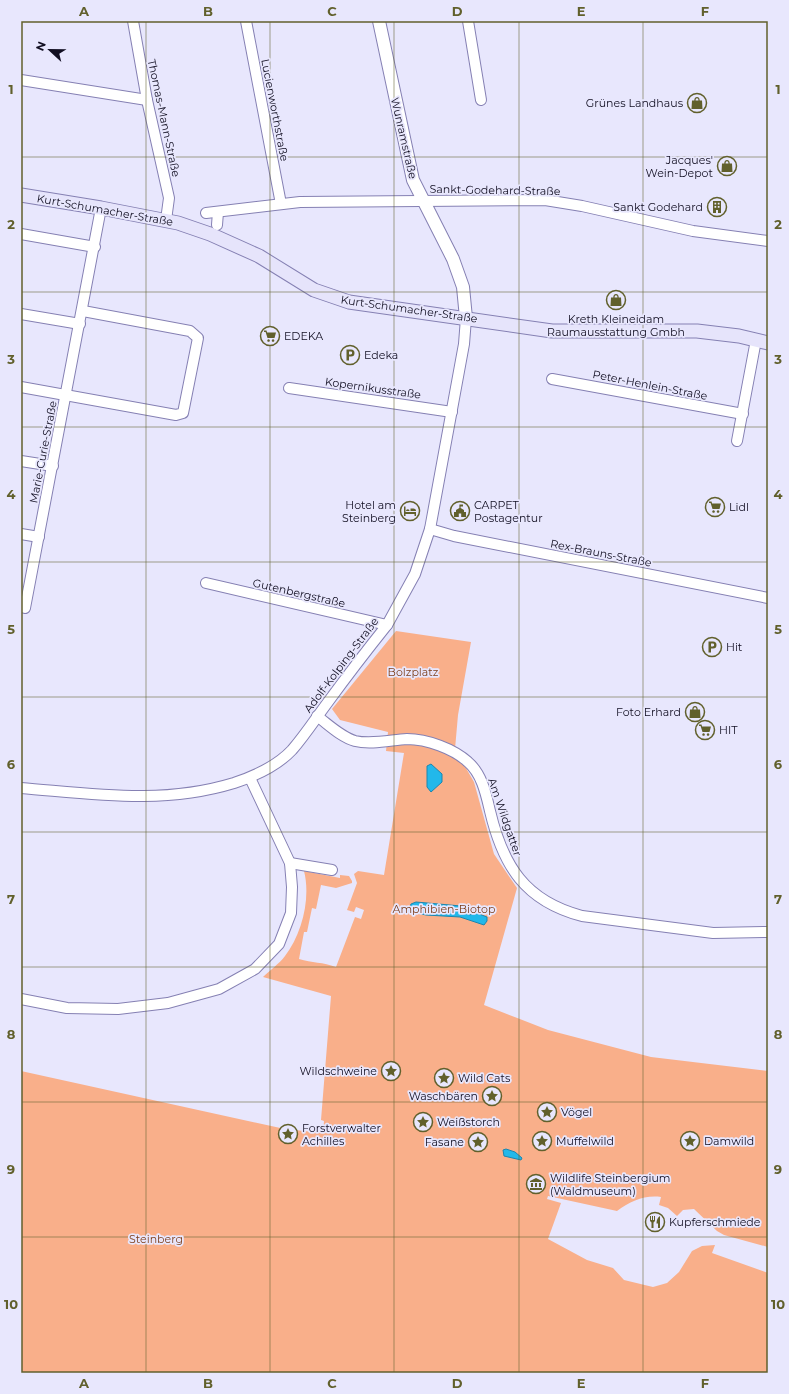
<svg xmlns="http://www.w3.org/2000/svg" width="789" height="1394" viewBox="0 0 789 1394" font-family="Montserrat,sans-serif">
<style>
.green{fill:#f9af8a}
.water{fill:#22b8ea;stroke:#1d85ae}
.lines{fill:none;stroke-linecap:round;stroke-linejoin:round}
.minor-casing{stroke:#8580b3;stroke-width:12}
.tertiary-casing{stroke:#8580b3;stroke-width:14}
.secondary-casing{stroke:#8580b3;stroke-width:15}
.minor{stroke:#fff;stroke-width:10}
.tertiary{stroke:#fff;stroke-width:12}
.secondary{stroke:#e6e4fb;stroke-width:13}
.grid{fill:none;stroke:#61602c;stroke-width:1;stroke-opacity:0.55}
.labels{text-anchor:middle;stroke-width:3.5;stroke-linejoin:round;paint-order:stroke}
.poi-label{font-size:11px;fill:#110e21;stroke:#e8e7fd;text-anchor:start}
.street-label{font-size:11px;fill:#110e21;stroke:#e8e7fd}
.park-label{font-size:11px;fill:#7d3e1a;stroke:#e8e7fd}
.neatline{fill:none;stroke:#61602c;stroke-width:1.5}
.grid-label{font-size:13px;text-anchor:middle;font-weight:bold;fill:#61602c}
</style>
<rect width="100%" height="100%" fill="#e8e7fd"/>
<path class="green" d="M396,631L471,642L458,715L455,749L474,782L494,854L517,888L484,1005L548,1030L651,1057L768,1071V1247L724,1235L717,1231L694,1209L683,1210L677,1216L668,1208L659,1205L661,1197C644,1195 631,1201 617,1211L548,1196L547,1199L561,1203L548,1239L587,1260L613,1268L624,1280L653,1287L667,1283L679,1272L692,1251L702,1246L715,1245L712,1253L768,1273V1373H21V1071L285,1129L323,1133L324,1121L321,1120L331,996L263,977C270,970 279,964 285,956C302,934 311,898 304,871L340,878V875L349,876L352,881V883L336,888L321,885L316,909L312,908L307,932H304L299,959C312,963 323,962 336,967L355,917L361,919L364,910L356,907L354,912L347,910L357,883L354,874L358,871L384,875L404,753L386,751L388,732L340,720L332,709Z"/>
<g class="water">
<path d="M431,764L442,774V782L431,792L427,787V766Z"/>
<path d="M416,902L461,906V911L470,915L474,912L487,917V921L484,925L460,917L426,915L408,911L411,904Z"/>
<path d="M506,1149L515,1152L522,1158L521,1160L504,1156L503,1150Z"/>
</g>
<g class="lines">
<defs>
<g id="minor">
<path d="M133,21L147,100L169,198L166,220"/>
<path d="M246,21L281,204"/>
<path d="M468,21L481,100"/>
<path d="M21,80L147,100"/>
<path d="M206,213L300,202L545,200L582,206L693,231L768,241"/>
<path d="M217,225L218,212"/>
<path d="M21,234L95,247"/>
<path d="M21,314L80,324"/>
<path d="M552,379L743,414"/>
<path d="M21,387L176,415L183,413L198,338L190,331L83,311"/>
<path d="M289,388L452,412"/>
<path d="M737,441L756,340"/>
<path d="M21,461L53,466"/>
<path d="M430,529L454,536L768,598"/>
<path d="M21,534L39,537"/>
<path d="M206,583L387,625"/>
<path d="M21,607L25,608L101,208"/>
<path d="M317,716C329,725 341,737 355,741C371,745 391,740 407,739C427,739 454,749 468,762C482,774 486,794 490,811C503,866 525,901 582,916L713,933L768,932"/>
<path d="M21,788C95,794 162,805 234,783C255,776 277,766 292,750C305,735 316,718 328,702C347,676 367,650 387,625L415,574L430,529L464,344L466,318"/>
<path d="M290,863L332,870"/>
<path d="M21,999L67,1008L118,1009L168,1003L219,989L255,969L279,944L291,913L292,887L290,863L250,778"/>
</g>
<path id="tertiary" d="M379,21L413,180L453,259L463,287L466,318"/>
<path id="secondary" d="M21,195L101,208L178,223L210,234L259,256L314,290L349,302L552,331H697L739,336L768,343"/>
</defs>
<use href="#minor" class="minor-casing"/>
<use href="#tertiary" class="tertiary-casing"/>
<use href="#secondary" class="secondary-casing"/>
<use href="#minor" class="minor"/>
<use href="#tertiary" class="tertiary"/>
<use href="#secondary" class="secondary"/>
</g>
<path class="grid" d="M146,21V1373M270,21V1373M394,21V1373M519,21V1373M643,21V1373M21,157H768M21,292H768M21,427H768M21,562H768M21,697H768M21,832H768M21,967H768M21,1102H768M21,1237H768"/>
<defs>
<symbol id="shop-ring" viewBox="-11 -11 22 22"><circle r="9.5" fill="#e8e7fd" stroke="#61602c" stroke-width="1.5"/><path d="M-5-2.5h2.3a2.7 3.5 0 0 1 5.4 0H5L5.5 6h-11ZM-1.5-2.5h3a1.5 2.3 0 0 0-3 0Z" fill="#61602c"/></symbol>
<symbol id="building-ring" viewBox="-11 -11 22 22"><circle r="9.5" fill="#e8e7fd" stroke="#61602c" stroke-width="1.5"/><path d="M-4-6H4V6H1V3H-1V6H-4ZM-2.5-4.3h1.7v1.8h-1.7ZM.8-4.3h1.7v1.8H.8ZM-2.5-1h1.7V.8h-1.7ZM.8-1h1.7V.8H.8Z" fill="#61602c"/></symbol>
<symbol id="supermarket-ring" viewBox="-11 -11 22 22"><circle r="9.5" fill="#e8e7fd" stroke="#61602c" stroke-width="1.5"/><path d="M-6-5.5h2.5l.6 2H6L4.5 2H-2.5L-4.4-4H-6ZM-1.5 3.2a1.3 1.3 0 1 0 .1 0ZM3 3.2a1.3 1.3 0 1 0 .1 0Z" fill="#61602c"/></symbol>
<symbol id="parking-ring" viewBox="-11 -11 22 22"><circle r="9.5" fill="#e8e7fd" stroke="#61602c" stroke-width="1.5"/><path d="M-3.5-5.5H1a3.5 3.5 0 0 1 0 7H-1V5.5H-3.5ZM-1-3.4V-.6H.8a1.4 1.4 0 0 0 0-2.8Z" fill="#61602c"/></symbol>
<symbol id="hotel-ring" viewBox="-11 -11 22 22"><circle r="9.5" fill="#e8e7fd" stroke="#61602c" stroke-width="1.5"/><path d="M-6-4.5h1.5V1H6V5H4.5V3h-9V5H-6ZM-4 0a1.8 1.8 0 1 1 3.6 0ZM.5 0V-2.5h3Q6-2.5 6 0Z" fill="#61602c"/></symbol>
<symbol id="civic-ring" viewBox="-11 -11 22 22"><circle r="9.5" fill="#e8e7fd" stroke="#61602c" stroke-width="1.5"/><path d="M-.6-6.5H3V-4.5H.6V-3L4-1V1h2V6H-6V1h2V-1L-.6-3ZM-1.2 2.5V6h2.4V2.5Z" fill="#61602c"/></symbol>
<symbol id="sight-ring" viewBox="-11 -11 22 22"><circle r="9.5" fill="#e8e7fd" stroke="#61602c" stroke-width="1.5"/><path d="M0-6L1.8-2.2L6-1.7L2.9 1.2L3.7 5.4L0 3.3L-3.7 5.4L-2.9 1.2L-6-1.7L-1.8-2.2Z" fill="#61602c"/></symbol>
<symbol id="museum-ring" viewBox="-11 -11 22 22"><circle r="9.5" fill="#e8e7fd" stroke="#61602c" stroke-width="1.5"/><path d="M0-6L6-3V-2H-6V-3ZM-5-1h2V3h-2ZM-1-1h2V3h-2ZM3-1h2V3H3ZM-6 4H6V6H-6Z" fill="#61602c"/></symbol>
<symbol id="restaurant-ring" viewBox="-11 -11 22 22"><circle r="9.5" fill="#e8e7fd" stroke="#61602c" stroke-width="1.5"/><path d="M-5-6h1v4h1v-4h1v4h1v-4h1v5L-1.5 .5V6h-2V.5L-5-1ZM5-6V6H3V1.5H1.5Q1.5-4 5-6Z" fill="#61602c"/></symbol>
</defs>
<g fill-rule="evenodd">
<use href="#shop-ring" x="686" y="92" width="22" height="22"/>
<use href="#shop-ring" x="716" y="155" width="22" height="22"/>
<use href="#building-ring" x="706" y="196" width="22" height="22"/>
<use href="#shop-ring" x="605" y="289" width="22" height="22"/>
<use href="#supermarket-ring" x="259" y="325" width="22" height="22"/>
<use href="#parking-ring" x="339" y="344" width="22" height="22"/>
<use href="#supermarket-ring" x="704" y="496" width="22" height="22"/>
<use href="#hotel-ring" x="399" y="500" width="22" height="22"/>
<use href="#civic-ring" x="449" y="500" width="22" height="22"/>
<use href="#parking-ring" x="701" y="636" width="22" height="22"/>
<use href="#shop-ring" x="684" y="701" width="22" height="22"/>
<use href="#supermarket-ring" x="694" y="719" width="22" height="22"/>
<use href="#sight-ring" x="380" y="1060" width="22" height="22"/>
<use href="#sight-ring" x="433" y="1067" width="22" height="22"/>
<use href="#sight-ring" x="481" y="1085" width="22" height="22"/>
<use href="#sight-ring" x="536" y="1101" width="22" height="22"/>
<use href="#sight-ring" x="412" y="1111" width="22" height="22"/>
<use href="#sight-ring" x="277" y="1123" width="22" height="22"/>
<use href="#sight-ring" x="531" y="1130" width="22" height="22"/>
<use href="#sight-ring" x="679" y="1130" width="22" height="22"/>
<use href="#sight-ring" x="467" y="1131" width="22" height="22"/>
<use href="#museum-ring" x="525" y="1173" width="22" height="22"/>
<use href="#restaurant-ring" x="644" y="1211" width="22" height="22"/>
</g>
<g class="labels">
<g class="poi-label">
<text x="683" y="107" text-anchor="end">Grünes Landhaus</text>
<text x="713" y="164" text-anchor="end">Jacques'<tspan x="713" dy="13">Wein-Depot</tspan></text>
<text x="703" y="211" text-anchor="end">Sankt Godehard</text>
<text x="616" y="323" text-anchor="middle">Kreth Kleineidam<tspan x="616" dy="13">Raumausstattung Gmbh</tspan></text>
<text x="284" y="340">EDEKA</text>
<text x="364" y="359">Edeka</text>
<text x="396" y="509" text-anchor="end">Hotel am<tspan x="396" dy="13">Steinberg</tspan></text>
<text x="474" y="509">CARPET<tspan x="474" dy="13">Postagentur</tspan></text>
<text x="729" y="511">Lidl</text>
<text x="726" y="651">Hit</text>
<text x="681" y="716" text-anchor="end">Foto Erhard</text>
<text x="719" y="734">HIT</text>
<text x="377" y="1075" text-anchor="end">Wildschweine</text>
<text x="458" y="1082">Wild Cats</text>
<text x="478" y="1100" text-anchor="end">Waschbären</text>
<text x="561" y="1116">Vögel</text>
<text x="437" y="1126">Weißstorch</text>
<text x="302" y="1132">Forstverwalter<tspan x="302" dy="13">Achilles</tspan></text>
<text x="556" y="1145">Muffelwild</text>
<text x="704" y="1145">Damwild</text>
<text x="464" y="1146" text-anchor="end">Fasane</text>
<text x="550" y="1182">Wildlife Steinbergium<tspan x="550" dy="13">(Waldmuseum)</tspan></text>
<text x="669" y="1226">Kupferschmiede</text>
</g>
<g class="street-label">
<text transform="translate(275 110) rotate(79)" y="4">Lucienworthstraße</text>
<text transform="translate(164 118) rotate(78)" y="4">Thomas-Mann-Straße</text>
<text transform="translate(404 138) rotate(77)" y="4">Wunramstraße</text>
<text transform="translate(495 190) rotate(1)" y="4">Sankt-Godehard-Straße</text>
<text transform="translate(105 210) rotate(10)" y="4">Kurt-Schumacher-Straße</text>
<text transform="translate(409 309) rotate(8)" y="4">Kurt-Schumacher-Straße</text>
<text transform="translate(650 385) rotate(11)" y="4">Peter-Henlein-Straße</text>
<text transform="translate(373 388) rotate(8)" y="4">Kopernikusstraße</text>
<text transform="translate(43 452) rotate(-79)" y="4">Marie-Curie-Straße</text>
<text transform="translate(601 553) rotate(11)" y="4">Rex-Brauns-Straße</text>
<text transform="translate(299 593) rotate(13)" y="4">Gutenbergstraße</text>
<text transform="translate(341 665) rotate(-53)" y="4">Adolf-Kolping-Straße</text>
<text transform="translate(505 817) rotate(71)" y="4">Am Wildgatter</text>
</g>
<g class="park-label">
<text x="413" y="676">Bolzplatz</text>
<text x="444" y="913">Amphibien-Biotop</text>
<text x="156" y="1243">Steinberg</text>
</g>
</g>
<rect width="789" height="1394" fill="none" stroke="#e8e7fd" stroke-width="44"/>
<g transform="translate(50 50) rotate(292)" stroke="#e8e7fd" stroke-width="3" paint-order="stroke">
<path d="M0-3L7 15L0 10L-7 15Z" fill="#110e21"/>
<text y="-6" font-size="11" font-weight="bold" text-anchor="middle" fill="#110e21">N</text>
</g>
<rect x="22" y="22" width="745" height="1350" class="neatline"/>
<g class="grid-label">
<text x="84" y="16">A</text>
<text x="208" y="16">B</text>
<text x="332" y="16">C</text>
<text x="457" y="16">D</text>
<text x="581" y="16">E</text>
<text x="705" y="16">F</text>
<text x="11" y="94">1</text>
<text x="778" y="94">1</text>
<text x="11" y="229">2</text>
<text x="778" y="229">2</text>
<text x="11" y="364">3</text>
<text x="778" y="364">3</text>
<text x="11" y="499">4</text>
<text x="778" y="499">4</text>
<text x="11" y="634">5</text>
<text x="778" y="634">5</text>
<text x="11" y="769">6</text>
<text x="778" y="769">6</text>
<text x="11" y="904">7</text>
<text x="778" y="904">7</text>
<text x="11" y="1039">8</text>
<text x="778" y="1039">8</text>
<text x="11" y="1174">9</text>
<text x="778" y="1174">9</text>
<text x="11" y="1309">10</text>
<text x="778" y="1309">10</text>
<text x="84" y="1388">A</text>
<text x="208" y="1388">B</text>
<text x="332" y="1388">C</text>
<text x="457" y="1388">D</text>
<text x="581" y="1388">E</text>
<text x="705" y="1388">F</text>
</g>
</svg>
